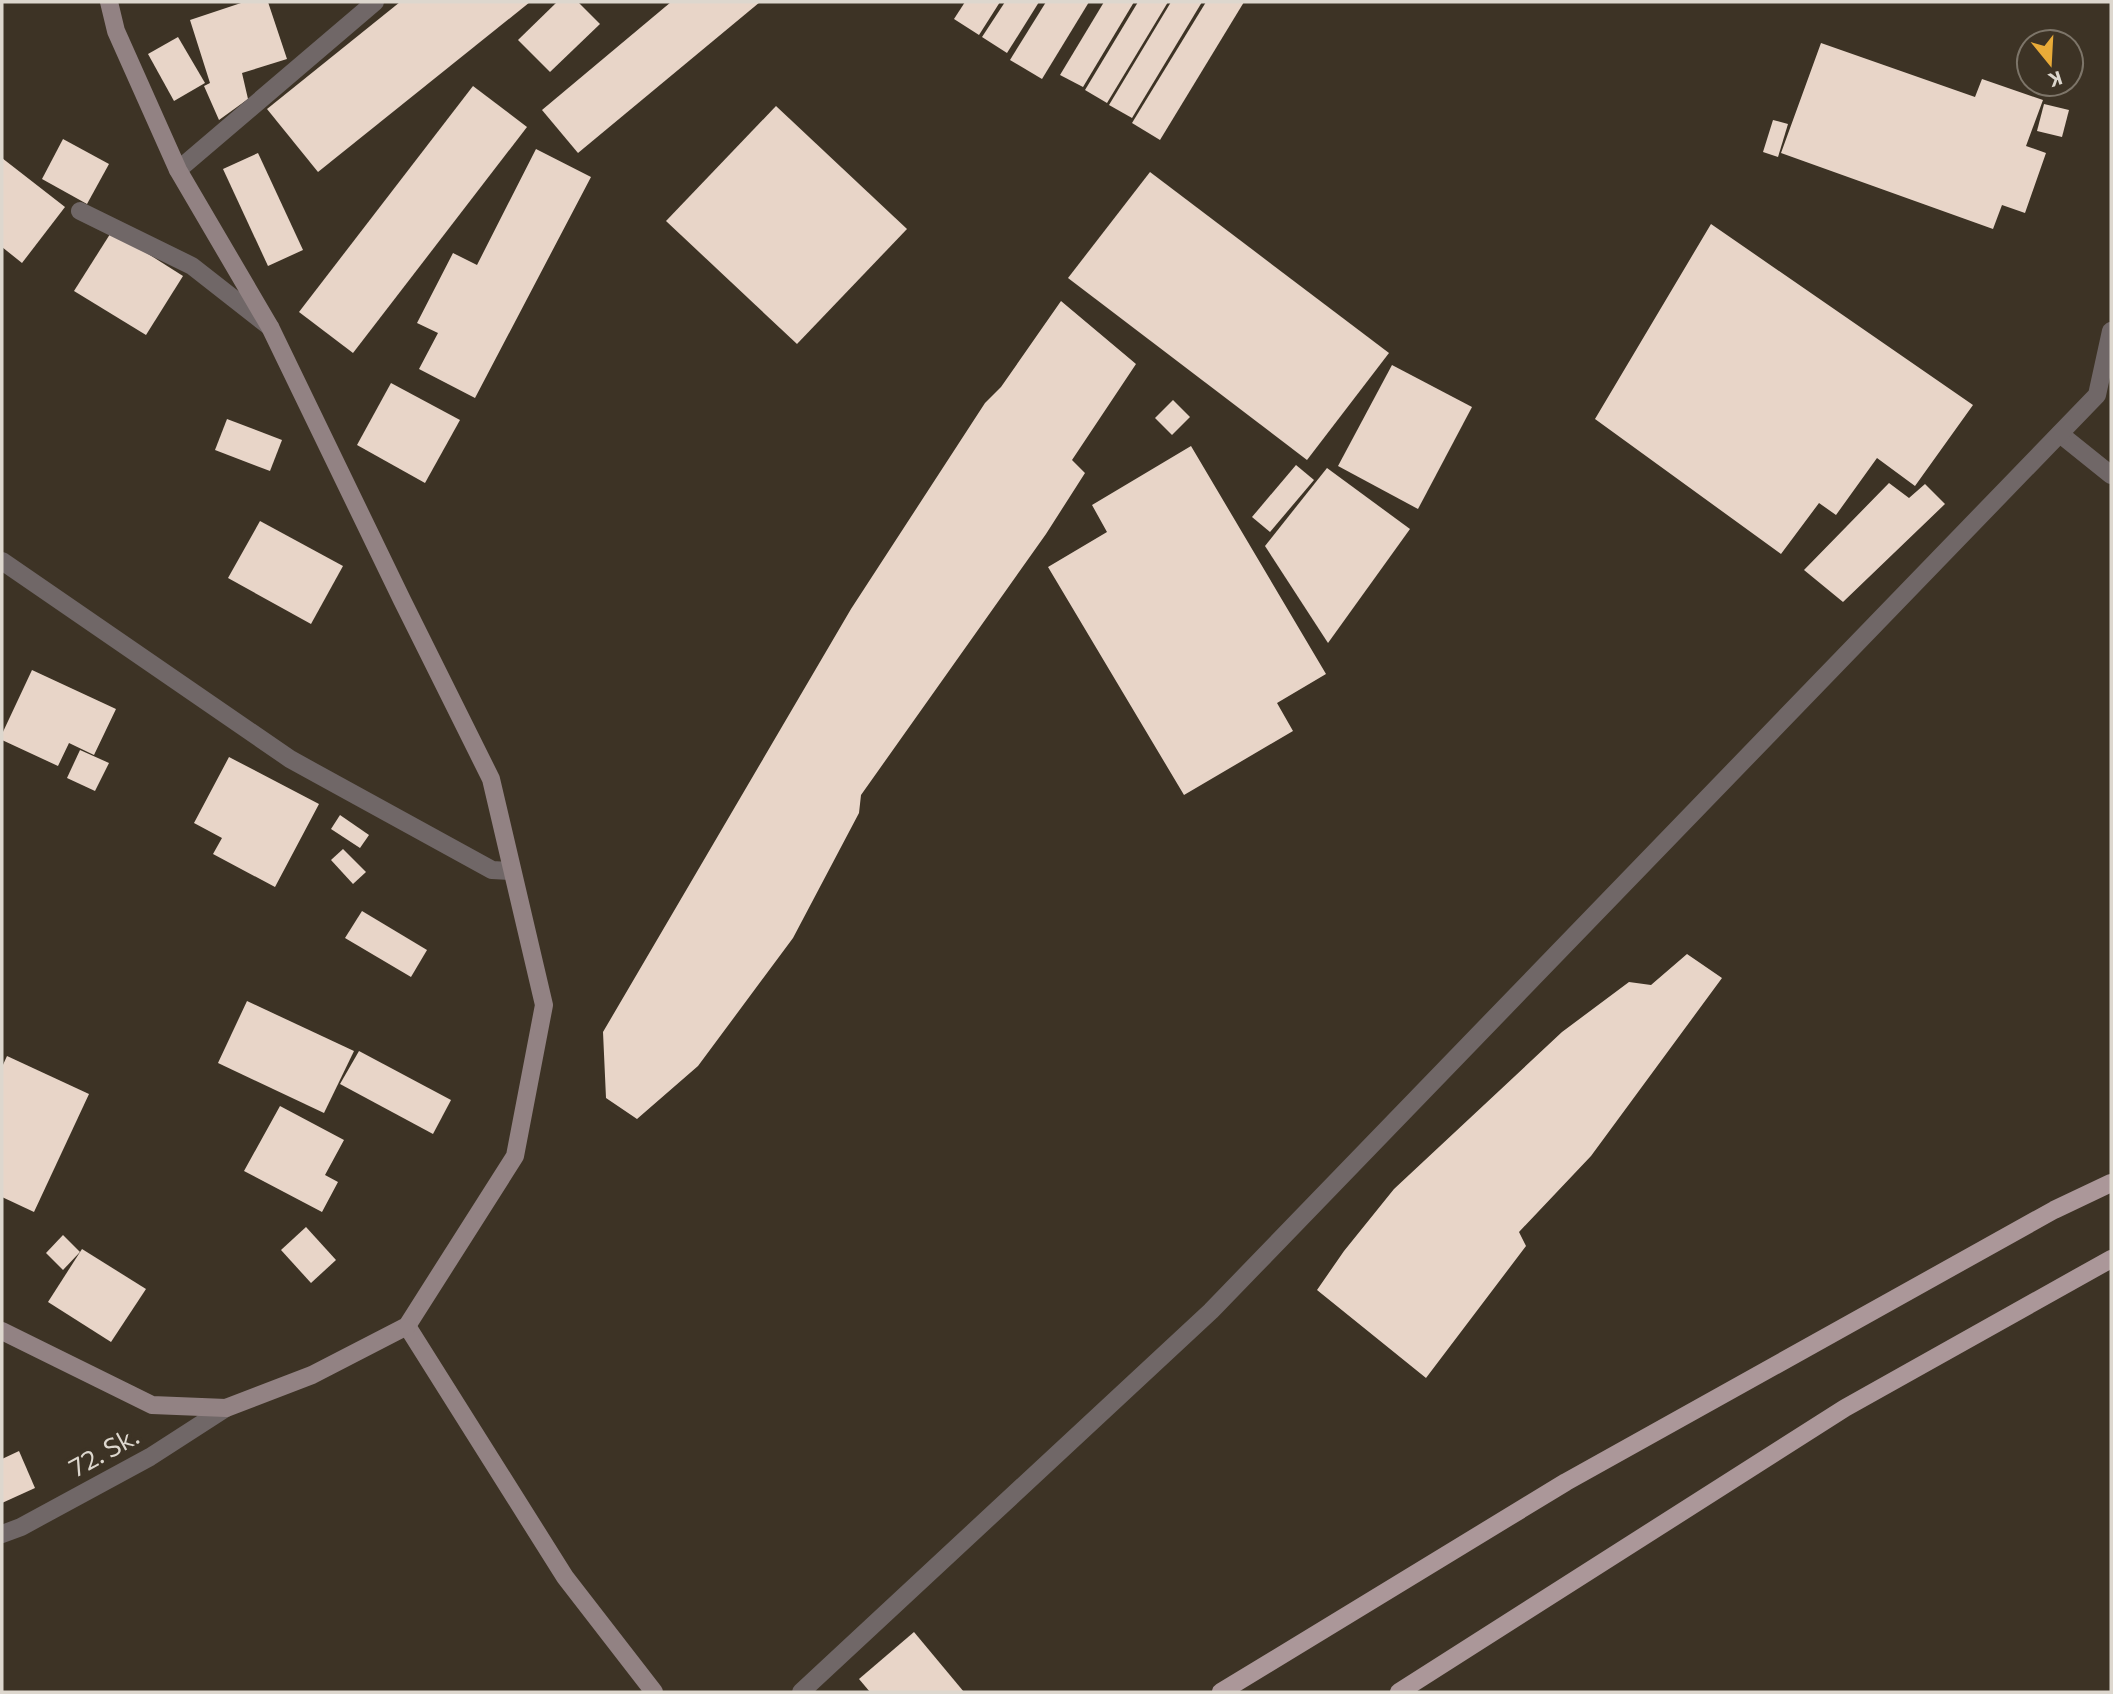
<svg xmlns="http://www.w3.org/2000/svg" width="2113" height="1694" viewBox="0 0 2113 1694" font-family="Commissioner,sans-serif">
<style>
.building{fill:#e8d5c8}
.lines{fill:none;stroke-linecap:round;stroke-linejoin:round}
.street{stroke:#706767;stroke-width:18}
.secondary{stroke:#928283;stroke-width:18}
.primary{stroke:#ab9799;stroke-width:18}
.labels{text-anchor:middle;stroke-width:7;stroke-linejoin:round;paint-order:stroke}
.street-label{font-size:26px;fill:#ddd7ce;stroke:#3d3325}
</style>
<rect width="100%" height="100%" fill="#3d3325"/>
<g class="building">
<path d="M244,2H268L287,59L242,73L248,99L219,120L204,86L210,83L190,20Z"/>
<path d="M400,2H530L318,172L267,109Z"/>
<path d="M557,2H578L600,24L550,72L518,40Z"/>
<path d="M671,2H760L578,153L542,110Z"/>
<path d="M965,2H1000L979,35L954,19Z"/>
<path d="M1005,2H1039L1007,53L982,37Z"/>
<path d="M1046,2H1089L1042,79L1010,60Z"/>
<path d="M1104,2H1134L1083,87L1060,75Z"/>
<path d="M1138,2H1168L1107,103L1085,90Z"/>
<path d="M1171,2H1202L1132,118L1109,105Z"/>
<path d="M1206,2H1244L1160,140L1132,123Z"/>
<path d="M178,37L205,83L174,101L148,54Z"/>
<path d="M1821,43L1975,97L1982,79L2043,100L2026,146L2046,153L2025,213L2002,205L1993,229L1781,153Z"/>
<path d="M473,86L527,127L353,353L299,312Z"/>
<path d="M2044,104L2069,110L2062,137L2037,131Z"/>
<path d="M776,106L907,229L797,344L666,221Z"/>
<path d="M1773,120L1788,124L1778,157L1763,152Z"/>
<path d="M63,139L109,164L87,204L42,179Z"/>
<path d="M536,149L591,177L475,398L419,369L438,333L417,323L453,253L477,265Z"/>
<path d="M258,153L303,250L268,266L223,169Z"/>
<path d="M2,158L65,207L22,263L2,247Z"/>
<path d="M1150,172L1389,353L1307,460L1068,278Z"/>
<path d="M1711,224L1973,405L1915,486L1877,458L1836,515L1819,503L1781,554L1595,419Z"/>
<path d="M112,231L183,276L146,335L74,291Z"/>
<path d="M1061,301L1136,364L1072,460L1085,473L1046,534L861,795L859,813L793,938L698,1066L637,1119L606,1098L603,1032L851,609L985,403L1001,387Z"/>
<path d="M1392,365L1472,407L1418,509L1338,466Z"/>
<path d="M391,383L460,420L425,483L357,445Z"/>
<path d="M1173,400L1190,417L1172,435L1155,418Z"/>
<path d="M227,419L282,440L270,471L215,450Z"/>
<path d="M1191,446L1326,674L1277,703L1293,731L1184,795L1048,567L1107,532L1092,505Z"/>
<path d="M1296,465L1314,480L1270,532L1252,517Z"/>
<path d="M1327,468L1410,529L1328,643L1265,546Z"/>
<path d="M1889,483L1909,498L1925,484L1945,504L1843,602L1804,570Z"/>
<path d="M260,521L343,566L311,624L228,578Z"/>
<path d="M32,670L116,709L94,755L69,743L58,766L2,740V734Z"/>
<path d="M80,750L109,763L95,791L67,778Z"/>
<path d="M229,757L319,804L275,887L213,854L222,838L194,823Z"/>
<path d="M340,815L369,835L360,848L331,829Z"/>
<path d="M343,849L366,872L353,884L331,860Z"/>
<path d="M362,911L427,950L411,977L345,938Z"/>
<path d="M1687,954L1722,978L1591,1156L1519,1232L1526,1246L1426,1378L1317,1290L1344,1251L1394,1189L1562,1032L1629,982L1651,985Z"/>
<path d="M247,1001L354,1051L324,1113L218,1063Z"/>
<path d="M359,1051L451,1100L433,1134L340,1084Z"/>
<path d="M7,1056L89,1094L34,1212L2,1197V1067Z"/>
<path d="M280,1106L344,1140L325,1175L338,1182L322,1212L244,1171Z"/>
<path d="M306,1227L336,1260L311,1283L281,1250Z"/>
<path d="M63,1235L80,1252L63,1270L46,1253Z"/>
<path d="M82,1249L146,1289L111,1342L48,1302Z"/>
<path d="M19,1451L35,1488L2,1503V1459Z"/>
<path d="M914,1632L964,1692H870L859,1679Z"/>
</g>
<g class="lines">
<g class="street">
<path d="M178,170L375,2"/>
<path d="M80,211L192,266L270,327"/>
<path d="M2060,434L2111,475"/>
<path d="M2,561L290,759L492,870L512,871"/>
<path d="M2,1534L21,1527L150,1457L226,1408"/>
<path d="M801,1692L1211,1311L2097,395L2111,331"/>
</g>
<g class="secondary">
<path d="M407,1326L565,1577L654,1692"/>
<path d="M2,1331L152,1405L226,1408L312,1375L407,1326L515,1156L544,1005L491,779L402,600L270,327L178,170L116,31L109,2"/>
</g>
<g class="primary">
<path d="M1221,1692L1566,1482L2054,1210L2111,1183"/>
<path d="M1399,1692L1845,1408L2111,1259"/>
</g>
</g>
<g class="labels">
<g class="street-label">
<text transform="translate(104 1452) rotate(-29)" y="9">72. Sk.</text>
</g>
</g>
<rect width="2113" height="1694" fill="none" stroke="#ddd7ce" stroke-width="7"/>
<g transform="translate(2050 63) rotate(162)"><circle r="33" fill="#3d3325" stroke="#7d7569" stroke-width="2"/>
<path d="M0-5L12 26L0 18L-12 26Z" fill="#e9ab38"/>
<text y="-10" font-size="19" font-weight="bold" text-anchor="middle" fill="#ddd7ce">K</text>
</g>
</svg>
